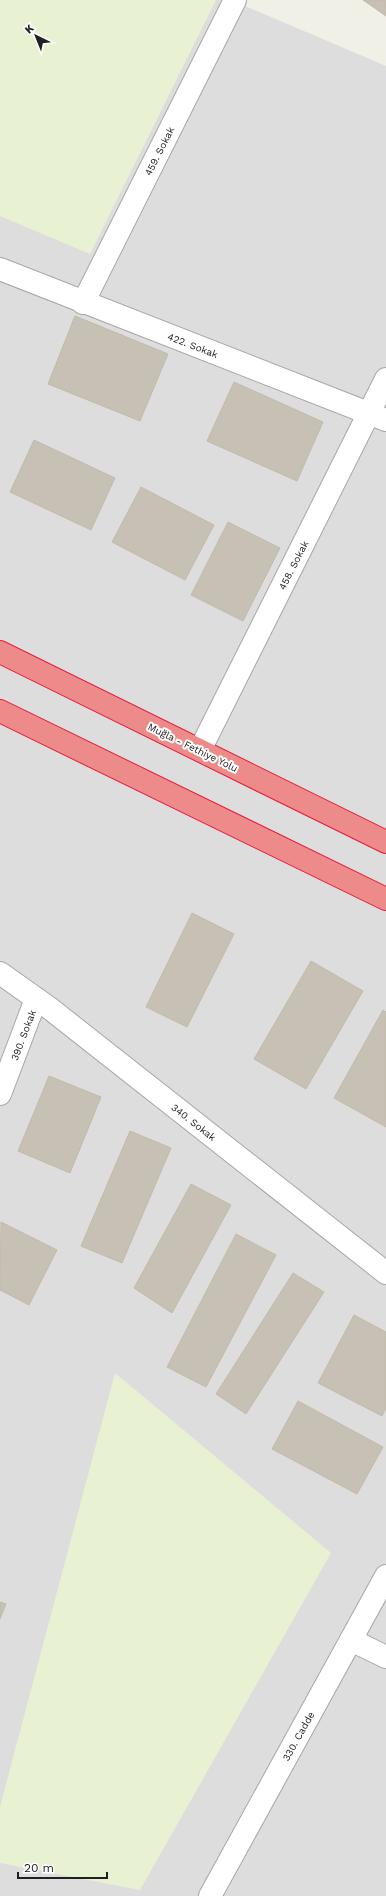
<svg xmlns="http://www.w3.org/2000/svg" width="386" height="1896" viewBox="0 0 386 1896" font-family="'Work Sans',sans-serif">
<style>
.residential{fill:#dedddd}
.farmland{fill:#e8f1d1}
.building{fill:#c6c0b5;stroke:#c4baa7}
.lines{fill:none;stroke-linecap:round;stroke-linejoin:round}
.street-casing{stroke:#a7a7a7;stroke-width:24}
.highway-casing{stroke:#e61c39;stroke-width:24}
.street{stroke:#fff;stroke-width:22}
.highway{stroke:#ed8b8a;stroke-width:22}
.labels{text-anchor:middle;stroke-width:4;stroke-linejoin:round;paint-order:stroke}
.street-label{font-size:10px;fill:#202020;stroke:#fff}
</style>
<rect width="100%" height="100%" fill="#f1f0e6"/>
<path class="residential" d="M0,0H231L386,66V1896H0Z"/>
<g class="farmland">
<path d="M0,0H216L90,254L0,216Z"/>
<path d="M115,1373L331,1553L140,1890L0,1863V1807Z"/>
</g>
<g class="building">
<path d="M363,0H386V16Z"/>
<path d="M75,316L168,354L140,421L48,384Z"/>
<path d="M234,382L323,422L297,481L207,441Z"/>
<path d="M34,440L115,478L91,530L10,492Z"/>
<path d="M141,487L214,525L185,580L112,542Z"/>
<path d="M228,522L280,548L243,621L191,595Z"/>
<path d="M192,913L234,934L187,1027L146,1007Z"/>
<path d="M311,961L363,991L306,1089L254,1059Z"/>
<path d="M383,1010L386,1012V1127L334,1098Z"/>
<path d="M49,1076L101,1097L70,1173L18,1151Z"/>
<path d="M130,1131L171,1148L122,1263L81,1246Z"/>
<path d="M191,1184L231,1205L172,1313L134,1288Z"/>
<path d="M1,1222L57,1250L29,1305L0,1290Z"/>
<path d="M236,1234L276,1255L206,1387L167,1367Z"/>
<path d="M293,1273L324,1292L246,1414L216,1394Z"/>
<path d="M354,1315L386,1332V1408L382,1416L318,1383Z"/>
<path d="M298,1401L383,1447L357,1494L272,1449Z"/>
<path d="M0,1602L6,1604L0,1619Z"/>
</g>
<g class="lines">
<defs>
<g id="street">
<path d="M0,269L386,420"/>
<path d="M83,303L235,0"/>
<path d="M200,750L386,379"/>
<path d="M0,973L48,1007L386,1273"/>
<path d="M0,1094L36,999"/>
<path d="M351,1640L386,1657"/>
<path d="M210,1896L386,1576"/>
</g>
<g id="highway">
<path d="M0,652L386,842"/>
<path d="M0,711L386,899"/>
</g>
</defs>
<use href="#street" class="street-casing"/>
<use href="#highway" class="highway-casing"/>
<use href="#street" class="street"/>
<use href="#highway" class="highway"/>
</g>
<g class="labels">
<g class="street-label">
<text transform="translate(159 151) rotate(-63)" y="4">459. Sokak</text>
<text transform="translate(193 345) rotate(21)" y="4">422. Sokak</text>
<text transform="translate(293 565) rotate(-63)" y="4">458. Sokak</text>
<text transform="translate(193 747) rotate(26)" y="4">Muğla - Fethiye Yolu</text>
<text transform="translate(23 1035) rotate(-69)" y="4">390. Sokak</text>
<text transform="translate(194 1122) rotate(38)" y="4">340. Sokak</text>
<text transform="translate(298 1736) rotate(-61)" y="4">330. Cadde</text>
</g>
</g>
<g transform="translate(36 36) rotate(317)" stroke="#ffffff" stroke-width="3" paint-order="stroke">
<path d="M0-3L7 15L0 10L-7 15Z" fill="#202020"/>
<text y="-6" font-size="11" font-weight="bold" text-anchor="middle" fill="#202020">K</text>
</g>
<path d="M18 1872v6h89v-6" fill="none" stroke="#202020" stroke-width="2"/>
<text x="24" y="1872" font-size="12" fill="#202020" stroke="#ffffff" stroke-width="3" paint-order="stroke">20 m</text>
</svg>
